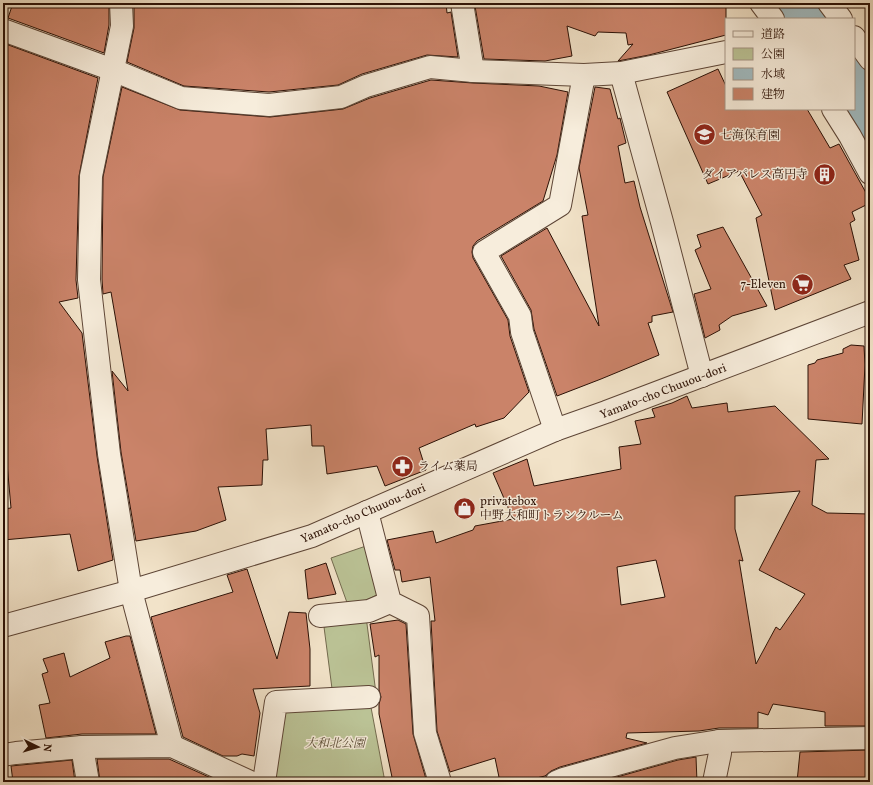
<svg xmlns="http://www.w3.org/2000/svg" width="873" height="785" viewBox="0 0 873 785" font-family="Vollkorn,'Noto Serif JP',serif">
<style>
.green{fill:#bbc396;stroke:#736a4e}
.water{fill:#a1bbc1;stroke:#727776}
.building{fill:#ca8369;stroke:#2b1005;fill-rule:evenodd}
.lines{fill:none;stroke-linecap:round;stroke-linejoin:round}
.minor-casing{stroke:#5d4536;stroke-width:24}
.minor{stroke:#f7eddc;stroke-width:22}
.labels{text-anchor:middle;stroke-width:3;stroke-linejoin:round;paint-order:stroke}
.poi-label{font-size:12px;fill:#2b1005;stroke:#f7eddc;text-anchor:start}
.street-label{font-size:12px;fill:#2b1005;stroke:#f7eddc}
.park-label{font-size:12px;font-style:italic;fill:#5d4f38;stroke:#f7eddc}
</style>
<rect width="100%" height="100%" fill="#f2e3c9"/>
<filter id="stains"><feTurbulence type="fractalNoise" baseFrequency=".005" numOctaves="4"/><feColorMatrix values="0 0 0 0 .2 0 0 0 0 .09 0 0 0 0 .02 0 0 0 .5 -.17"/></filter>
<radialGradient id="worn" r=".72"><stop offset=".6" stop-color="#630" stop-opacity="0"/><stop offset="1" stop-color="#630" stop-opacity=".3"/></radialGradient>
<path class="green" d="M366,546L379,594L364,601L377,701L370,702L385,782H274L286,710L334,704L324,627L354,622L331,558Z"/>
<g class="water">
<path d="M770,3H819L831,19H782Z"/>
<path d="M854,50L870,72V160L841,109H854Z"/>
</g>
<g class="building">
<path d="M13,3H109V25L104,53L8,18Z"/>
<path d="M134,3H446L447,13L451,12L458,57L427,55L362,74L338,85L269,92L184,86L127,62L134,28Z"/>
<path d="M488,3H726V35L649,55L618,61L633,44L628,45L626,33L598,32L595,36L567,26L572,56L545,61L484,59L475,6Z"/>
<path d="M3,43L98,78L79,176L76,280L78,298L59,302L82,333L97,456L113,560L78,571L70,534L3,540V509L11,508L6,452H3Z"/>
<path d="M718,69L726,86V109H807L830,148L839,144L870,200V203L852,212L855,220L850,223L859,260L844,265L851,279L775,310L756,218L762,215L739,171L708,184L667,92Z"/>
<path d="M431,80L473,83L539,86L568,92L557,155L543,201L477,241L473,246L472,252L473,258L508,320L510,336L529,392L504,418L476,427L475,424L419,448L426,470L385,486L377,466L327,474L324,446H312L311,425L266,429L268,460H263L262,485L218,487L226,520L196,531L136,541L121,452L112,371L128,391L111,292L103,294L102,279L103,177L122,87L180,110L270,117L343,109L370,98Z"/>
<path d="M595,87L610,89L618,119L620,118L626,143L618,146L625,183L634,181L640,207L673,312L652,316V322L648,323L659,355L601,379L557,396L534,329L531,310L501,256L547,228L599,326L582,216L588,215L579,168Z"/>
<path d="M723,227L767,306L732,316L719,325L720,330L705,338L694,294L711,289L695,250L701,247L697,235Z"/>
<path d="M851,345L864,346L865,365L862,424L808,419V365L815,363L817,360L843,353V349Z"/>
<path d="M687,396L692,408L727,403L728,412L775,406L829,459L816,460L812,505L827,513L870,514V726H825V712L773,704L768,715L758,712V728H719L699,731L627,733L626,738L647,743L560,767L551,771L545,776L519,782H500L495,758L450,772L437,731L431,621H435L430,577L402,582L400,570H395L387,540L433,531L436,543L473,530L475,526L513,519L493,473L527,459L534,486L621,469L619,447L641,444L635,421L655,417L652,409L672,403ZM800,491L759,570L805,594L780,630L776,627L756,664L739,560L743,561L735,529V496ZM656,560L665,597L621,605L617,567Z"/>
<path d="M326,563L336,594L308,599L305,570Z"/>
<path d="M247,569L277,659L289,612L306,613L310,649V686L253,689L260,713L254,756L242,754L237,756H223L183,737L151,617L233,592L227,575Z"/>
<path d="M398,620L406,624L413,734L426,779L418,782H393L379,714V704L381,697L379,690V655L375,657L370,624Z"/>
<path d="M126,636H130L156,734H82L46,738L39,705L50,703L42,674L48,672L43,659L64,653L70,677L110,658L105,642Z"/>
<path d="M870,750V782H797L800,752Z"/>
<path d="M696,757L697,782H599L678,760Z"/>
<path d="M97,759H169L220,782H100Z"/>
<path d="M72,760L75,782H13L11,766Z"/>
</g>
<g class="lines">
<defs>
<g id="minor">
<path d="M121,3L122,26L91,176L89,280L109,454L131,591L172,746"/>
<path d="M462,3L473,71"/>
<path d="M761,3L773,19"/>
<path d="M829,3L841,19"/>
<path d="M3,30L113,70L181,98L269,105L341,97L366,86L430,67L473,71L584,75L621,73L726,52"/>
<path d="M854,37L870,59"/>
<path d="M621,73L662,222L702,376"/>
<path d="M833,109L850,136L870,173"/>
<path d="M555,430L522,332L520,316L484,252L560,205L584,75"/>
<path d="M367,512L390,602L418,616L425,733L440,782"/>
<path d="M320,616L369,611L390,602"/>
<path d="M3,626L131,591L312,536L555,430L606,412L870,312"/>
<path d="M82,747L88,782"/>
<path d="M3,755L16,753L82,747L172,746L250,782"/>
<path d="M264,782L276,702L369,697"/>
<path d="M556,782L563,779L675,748L719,741L870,738"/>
<path d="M714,782L720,753L719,741"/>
</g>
</defs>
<use href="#minor" class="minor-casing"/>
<use href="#minor" class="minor"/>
</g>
<defs>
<symbol id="school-disc" viewBox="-11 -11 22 22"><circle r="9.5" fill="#8f2418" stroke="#f7eddc"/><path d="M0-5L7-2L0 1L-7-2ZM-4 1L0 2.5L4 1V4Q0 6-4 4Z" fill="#fff"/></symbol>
<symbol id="building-disc" viewBox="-11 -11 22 22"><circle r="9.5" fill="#8f2418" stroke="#f7eddc"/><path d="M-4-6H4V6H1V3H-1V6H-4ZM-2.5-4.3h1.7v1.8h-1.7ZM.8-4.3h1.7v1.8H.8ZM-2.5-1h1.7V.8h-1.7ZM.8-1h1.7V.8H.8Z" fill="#fff"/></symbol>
<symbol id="supermarket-disc" viewBox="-11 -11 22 22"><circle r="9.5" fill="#8f2418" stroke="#f7eddc"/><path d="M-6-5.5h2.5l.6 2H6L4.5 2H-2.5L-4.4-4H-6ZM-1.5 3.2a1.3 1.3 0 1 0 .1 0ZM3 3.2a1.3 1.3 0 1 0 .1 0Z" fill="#fff"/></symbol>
<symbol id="pharmacy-disc" viewBox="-11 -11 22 22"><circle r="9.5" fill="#8f2418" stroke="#f7eddc"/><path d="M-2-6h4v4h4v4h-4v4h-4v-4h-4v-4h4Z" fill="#fff"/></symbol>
<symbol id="shop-disc" viewBox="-11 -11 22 22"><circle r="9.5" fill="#8f2418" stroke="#f7eddc"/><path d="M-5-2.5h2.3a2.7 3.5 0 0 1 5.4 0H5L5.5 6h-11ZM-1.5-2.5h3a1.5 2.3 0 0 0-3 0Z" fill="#fff"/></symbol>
</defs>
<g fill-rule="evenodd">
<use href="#school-disc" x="692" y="122" width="25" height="25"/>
<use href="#building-disc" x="812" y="162" width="25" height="25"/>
<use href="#supermarket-disc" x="790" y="272" width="25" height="25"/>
<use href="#pharmacy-disc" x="390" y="454" width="25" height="25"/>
<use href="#shop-disc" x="452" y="496" width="25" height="25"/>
</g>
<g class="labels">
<g class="poi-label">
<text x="720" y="139">七海保育園</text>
<text x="808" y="178" text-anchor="end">ダイアパレス高円寺</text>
<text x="786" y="288" text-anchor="end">7-Eleven</text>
<text x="418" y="470">ライム薬局</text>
<text x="480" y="505">privatebox<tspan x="480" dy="14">中野大和町トランクルーム</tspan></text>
</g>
<g class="street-label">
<text transform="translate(663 391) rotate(-21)" y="4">Yamato-cho Chuuou-dori</text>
<text transform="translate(363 513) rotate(-23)" y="4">Yamato-cho Chuuou-dori</text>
</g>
<g class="park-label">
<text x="335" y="747">大和北公園</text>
</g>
</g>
<rect width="873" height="785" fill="none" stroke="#f2e3c9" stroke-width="16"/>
<rect x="4" y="4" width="865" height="777" fill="none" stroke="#2b1005" stroke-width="2"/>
<rect x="8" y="8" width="857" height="769" fill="none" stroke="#2b1005"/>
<rect x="725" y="18" width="130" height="92" fill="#f7eddc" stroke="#a59586"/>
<rect x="733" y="31" width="20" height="6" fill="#f7eddc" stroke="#a59586"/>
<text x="761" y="38" font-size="12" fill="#2b1005">道路</text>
<rect x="733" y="48" width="20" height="12" fill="#bbc396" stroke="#a59586"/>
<text x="761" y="58" font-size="12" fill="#2b1005">公園</text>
<rect x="733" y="68" width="20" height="12" fill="#a1bbc1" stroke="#a59586"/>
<text x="761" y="78" font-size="12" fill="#2b1005">水域</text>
<rect x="733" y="88" width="20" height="12" fill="#ca8369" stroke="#a59586"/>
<text x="761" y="98" font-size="12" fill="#2b1005">建物</text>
<g transform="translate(38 747) rotate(95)" stroke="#f7eddc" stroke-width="3" paint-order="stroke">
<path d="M0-3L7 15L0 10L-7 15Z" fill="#2b1005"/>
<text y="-6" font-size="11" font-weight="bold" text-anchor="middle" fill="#2b1005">N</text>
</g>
<rect width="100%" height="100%" filter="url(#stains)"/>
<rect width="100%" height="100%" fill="url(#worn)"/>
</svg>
